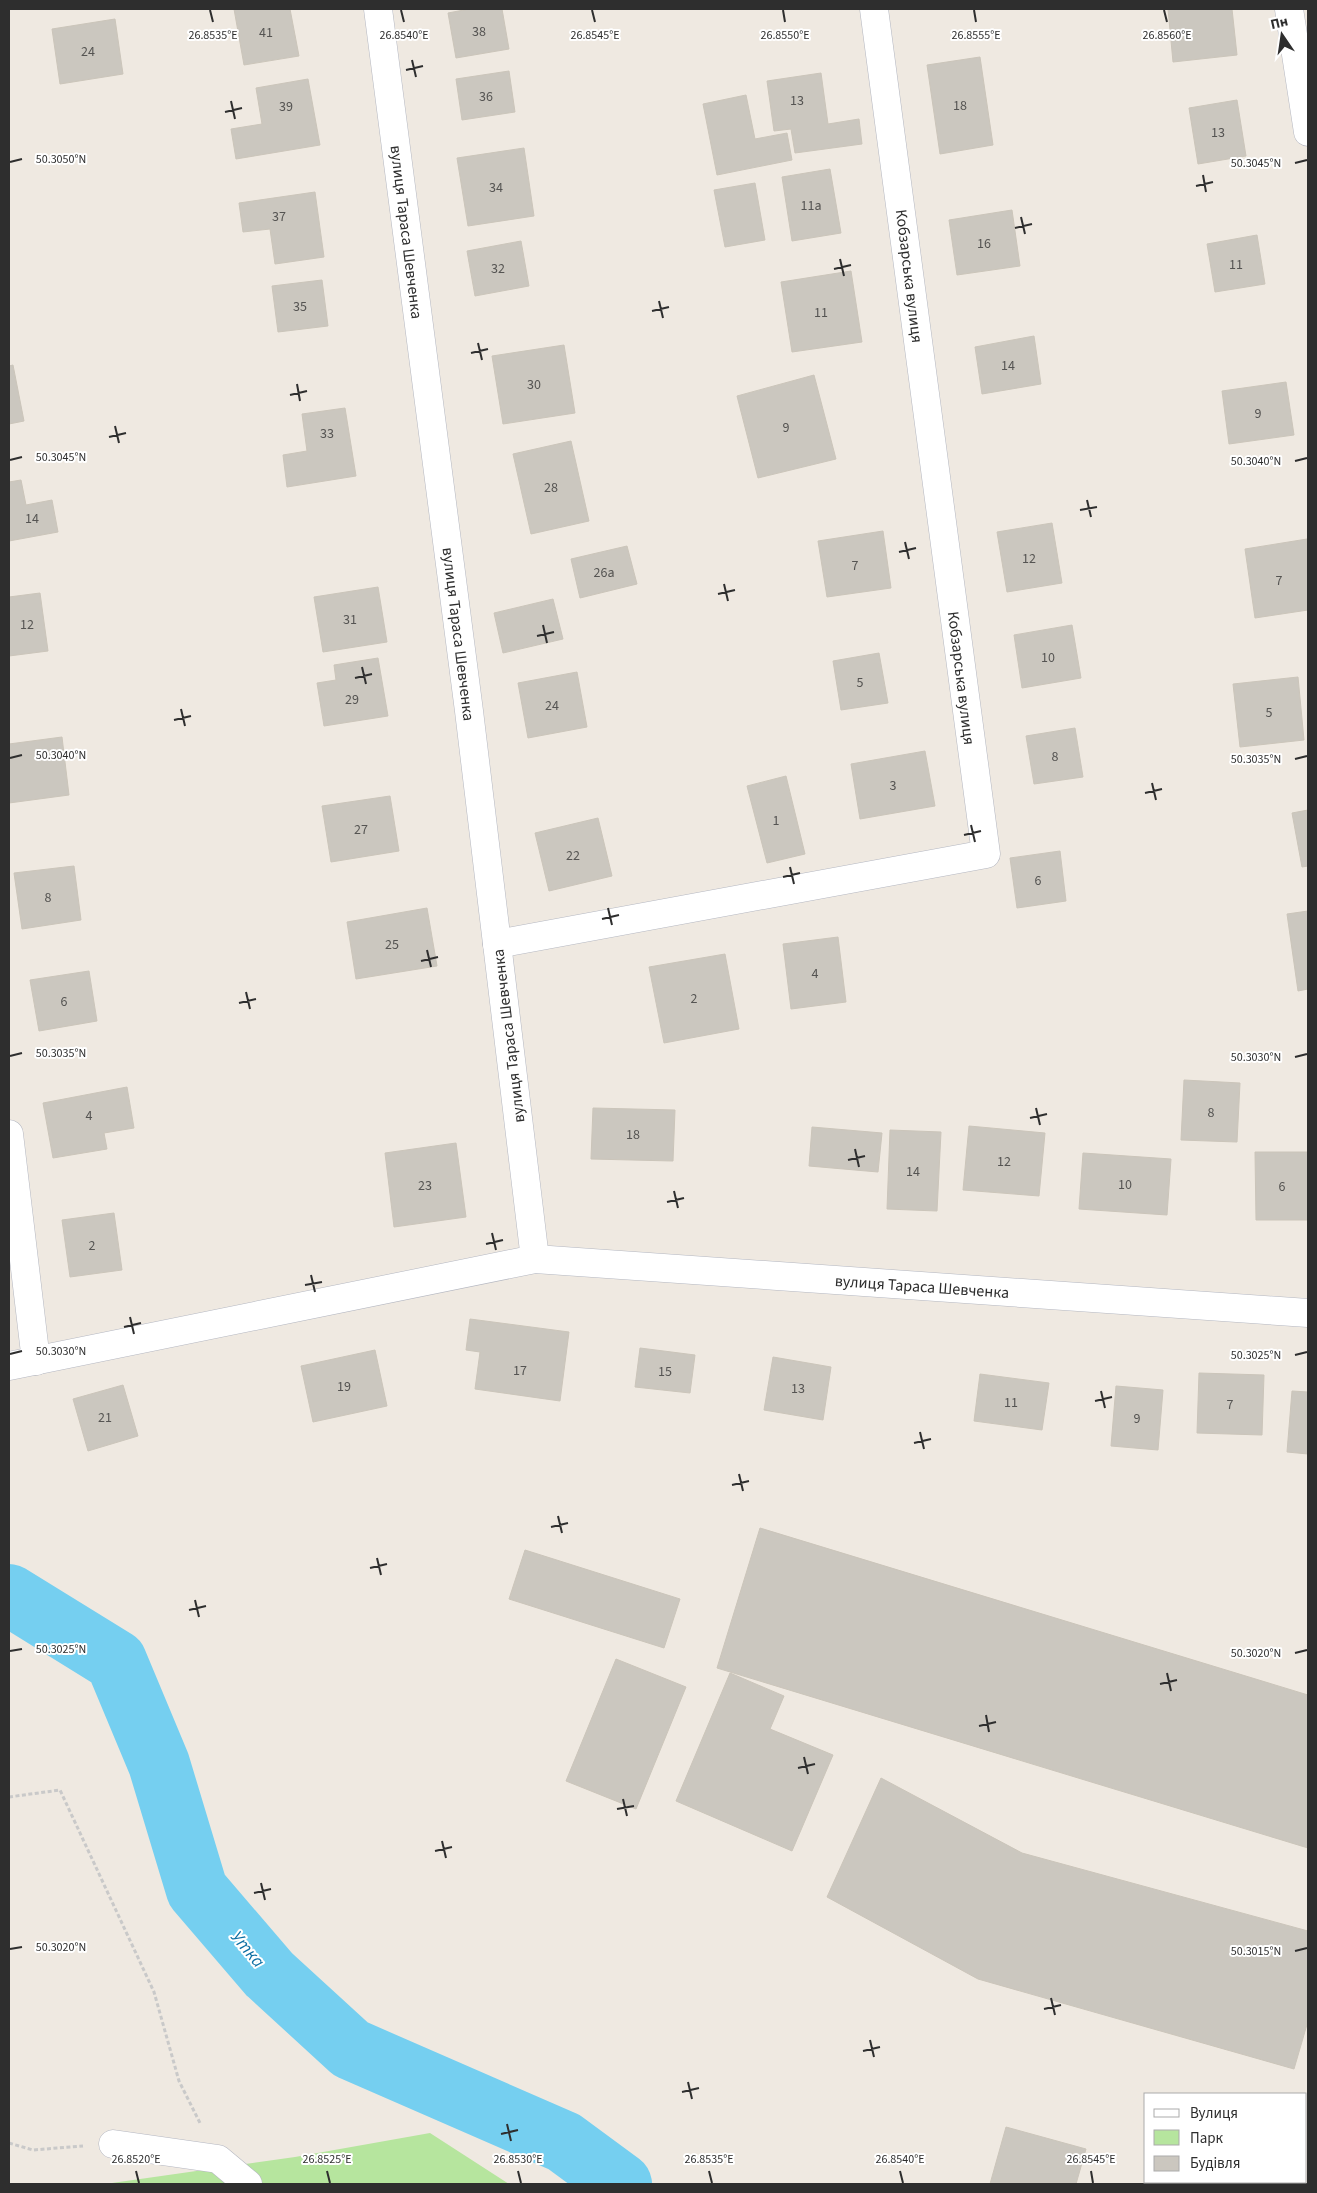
<svg xmlns="http://www.w3.org/2000/svg" width="1317" height="2193" viewBox="0 0 1317 2193" font-family="'Source Sans 3',sans-serif">
<style>
.green{fill:#b6e59e}
.lines{fill:none;stroke-linecap:round;stroke-linejoin:round}
.river{stroke:#75cff0;stroke-width:62}
.building{fill:#cbc7bf;stroke:#cbc5ba}
.minor-casing{stroke:#b4b7c1;stroke-width:29}
.path{stroke:#c9c9c9;stroke-width:3;stroke-dasharray:4 2.5;stroke-linecap:butt}
.minor{stroke:#fff;stroke-width:28}
.ticks{fill:none;stroke:#2e2e2e;stroke-width:2}
.labels{text-anchor:middle;stroke-width:4;stroke-linejoin:round;paint-order:stroke}
.number-label{font-size:14px;fill:#555452}
.street-label{font-size:16px;fill:#2e2e2e;stroke:#fff}
.water-label{font-size:18px;font-style:italic;fill:#0d6fa3;stroke:#fff}
.ticks-label{font-size:12px;text-anchor:middle;fill:#2e2e2e;stroke:#fff;stroke-width:4;stroke-linejoin:round;paint-order:stroke}
</style>
<rect width="100%" height="100%" fill="#efe9e1"/>
<path class="green" d="M430,2133L509,2184H105L295,2157Z"/>
<g class="lines">
<path class="river" d="M9,1595L116,1661L159,1764L197,1890L269,1974L351,2049L564,2142L621,2184"/>
</g>
<g class="building">
<path d="M234,9H290L299,56L244,65Z"/>
<path d="M469,9H502L509,49L456,58L448,13Z"/>
<path d="M1168,9H1232L1237,55L1173,62Z"/>
<path d="M115,19L123,74L60,84L52,29Z"/>
<path d="M980,57L993,145L940,154L927,65Z"/>
<path d="M509,71L515,112L462,120L456,79Z"/>
<path d="M821,73L828,124L859,119L862,144L795,153L791,129L774,131L767,81Z"/>
<path d="M308,79L320,145L236,159L231,129L262,124L256,88Z"/>
<path d="M746,95L755,139L787,133L792,160L717,175L703,104Z"/>
<path d="M1237,100L1246,156L1198,164L1189,108Z"/>
<path d="M524,148L534,216L468,226L457,158Z"/>
<path d="M830,169L841,233L792,241L782,177Z"/>
<path d="M755,183L765,240L725,247L714,190Z"/>
<path d="M315,192L324,257L275,264L270,229L243,232L239,203Z"/>
<path d="M1012,210L1020,266L957,275L949,220Z"/>
<path d="M1257,235L1265,284L1215,292L1207,244Z"/>
<path d="M521,241L529,286L475,296L467,251Z"/>
<path d="M851,271L862,342L792,352L781,282Z"/>
<path d="M322,280L328,326L278,332L272,286Z"/>
<path d="M1034,336L1041,384L982,394L975,347Z"/>
<path d="M564,345L575,413L503,424L492,356Z"/>
<path d="M13,365L24,421L9,424V366Z"/>
<path d="M814,375L836,459L758,478L737,396Z"/>
<path d="M1286,382L1294,435L1229,444L1222,391Z"/>
<path d="M345,408L356,476L287,487L283,455L307,451L302,414Z"/>
<path d="M571,441L589,521L531,534L513,454Z"/>
<path d="M21,480L26,505L52,500L58,532L9,541V482Z"/>
<path d="M1052,523L1062,583L1007,592L997,532Z"/>
<path d="M883,531L891,588L827,597L818,541Z"/>
<path d="M1307,539L1308,610L1255,618L1245,549Z"/>
<path d="M627,546L637,584L580,598L571,559Z"/>
<path d="M378,587L387,642L323,652L314,597Z"/>
<path d="M40,593L48,651L9,656V597Z"/>
<path d="M553,599L563,639L503,653L494,613Z"/>
<path d="M1072,625L1081,678L1022,688L1014,635Z"/>
<path d="M879,653L888,703L841,710L833,661Z"/>
<path d="M378,658L388,716L324,726L317,683L336,680L334,665Z"/>
<path d="M577,672L587,727L528,738L518,683Z"/>
<path d="M1298,677L1304,740L1240,747L1233,684Z"/>
<path d="M1075,728L1083,777L1034,784L1026,736Z"/>
<path d="M62,737L69,795L9,803V744Z"/>
<path d="M925,751L935,806L860,819L851,764Z"/>
<path d="M786,776L805,854L767,863L747,786Z"/>
<path d="M390,796L399,851L331,862L322,806Z"/>
<path d="M1308,810V866L1302,867L1292,813Z"/>
<path d="M598,818L612,876L549,891L535,833Z"/>
<path d="M1060,851L1066,901L1017,908L1010,858Z"/>
<path d="M74,866L81,920L22,929L14,873Z"/>
<path d="M427,908L437,966L356,979L347,922Z"/>
<path d="M1308,911V989L1298,991L1287,914Z"/>
<path d="M838,937L846,1002L791,1009L783,944Z"/>
<path d="M725,954L739,1029L664,1043L649,967Z"/>
<path d="M89,971L97,1021L39,1031L30,980Z"/>
<path d="M1184,1080L1240,1083L1237,1142L1181,1140Z"/>
<path d="M127,1087L134,1128L104,1133L107,1149L53,1158L43,1103Z"/>
<path d="M593,1108L675,1110L673,1161L591,1159Z"/>
<path d="M969,1126L1045,1133L1039,1196L963,1190Z"/>
<path d="M812,1127L882,1133L878,1172L809,1166Z"/>
<path d="M890,1130L941,1132L937,1211L887,1209Z"/>
<path d="M456,1143L466,1217L394,1227L385,1153Z"/>
<path d="M1255,1152H1308V1220H1256Z"/>
<path d="M1083,1153L1171,1159L1167,1215L1079,1209Z"/>
<path d="M114,1213L122,1270L70,1277L62,1220Z"/>
<path d="M470,1319L569,1332L560,1401L475,1389L480,1352L466,1350Z"/>
<path d="M640,1348L695,1355L690,1393L635,1387Z"/>
<path d="M375,1350L387,1406L313,1422L301,1366Z"/>
<path d="M773,1357L831,1367L823,1420L764,1410Z"/>
<path d="M1199,1373L1264,1375L1262,1435L1197,1433Z"/>
<path d="M980,1374L1049,1383L1042,1430L974,1421Z"/>
<path d="M123,1385L138,1436L88,1451L73,1399Z"/>
<path d="M1116,1386L1163,1390L1158,1450L1111,1446Z"/>
<path d="M1292,1391L1308,1392V1454L1287,1452Z"/>
<path d="M760,1528L1308,1695V1848L717,1668Z"/>
<path d="M525,1550L680,1599L664,1648L509,1599Z"/>
<path d="M616,1659L686,1687L636,1809L566,1781Z"/>
<path d="M730,1673L784,1696L770,1729L833,1755L792,1851L676,1801Z"/>
<path d="M881,1778L1022,1853L1308,1931V2021L1294,2069L978,1979L827,1897Z"/>
<path d="M1006,2127L1086,2149L1076,2184H990Z"/>
<path d="M1173,2182H1217L1227,2184H1172Z"/>
</g>
<g class="lines">
<defs>
<g id="minor">
<path d="M378,9L469,711L535,1259"/>
<path d="M1289,9L1308,132"/>
<path d="M497,944L986,854L874,9"/>
<path d="M9,1134L36,1361"/>
<path d="M9,1366L535,1259L1308,1313"/>
<path d="M113,2144L218,2159L248,2184"/>
</g>
</defs>
<use href="#minor" class="minor-casing"/>
<g class="path">
<path d="M9,1797L60,1790L154,1992L179,2081L201,2125"/>
<path d="M9,2143L33,2150L83,2146"/>
</g>
<use href="#minor" class="minor"/>
</g>
<path class="ticks" d="M210,10L213,22M401,10L404,22M592,10L595,22M783,10L785,22M974,10L976,22M1164,10L1167,22M412,60L416,77M406,70L423,66M231,101L235,119M225,112L242,108M10,162L22,159M1295,163L1307,160M1203,175L1206,192M1196,186L1213,182M1021,217L1025,234M1015,228L1032,224M840,259L844,276M834,269L851,265M659,301L663,318M652,311L669,307M478,343L482,360M471,353L488,349M297,384L300,401M290,395L307,391M115,426L119,443M109,437L126,433M10,460L22,457M1295,461L1307,458M1087,500L1091,517M1080,510L1097,507M905,542L909,559M899,552L916,548M724,584L728,601M718,594L735,590M543,625L547,643M537,636L554,632M362,667L366,684M355,678L372,674M181,709L185,726M174,720L191,716M10,758L22,755M1295,759L1307,756M1152,783L1156,800M1145,793L1162,789M971,825L975,842M964,835L981,831M790,867L794,884M783,877L800,873M608,908L612,925M602,919L619,915M427,950L431,967M421,961L438,957M246,992L250,1009M239,1003L256,999M10,1056L22,1053M1295,1057L1307,1054M1036,1108L1040,1125M1030,1118L1047,1114M855,1149L859,1167M848,1160L865,1156M674,1191L678,1208M667,1202L684,1198M492,1233L496,1250M486,1244L503,1240M311,1275L315,1292M305,1285L322,1282M130,1317L134,1334M124,1327L141,1323M10,1354L22,1351M1295,1355L1307,1352M1101,1391L1105,1408M1095,1401L1112,1397M920,1432L924,1449M914,1443L931,1439M739,1474L743,1491M732,1485L749,1481M558,1516L562,1533M551,1527L568,1523M377,1558L381,1575M370,1568L387,1564M195,1600L199,1617M189,1610L206,1606M10,1651L22,1649M1295,1653L1307,1650M1167,1673L1171,1691M1160,1684L1177,1680M986,1715L989,1732M979,1726L996,1722M804,1757L808,1774M798,1768L815,1764M623,1799L627,1816M617,1809L634,1806M442,1841L446,1858M435,1851L452,1847M261,1883L265,1900M254,1893L271,1889M10,1949L22,1947M1295,1951L1307,1948M1051,1998L1055,2015M1044,2009L1061,2005M870,2040L874,2057M863,2051L880,2047M688,2082L692,2099M682,2092L699,2088M507,2124L511,2141M501,2134L518,2130M136,2171L139,2183M327,2171L330,2183M518,2171L521,2183M709,2171L712,2183M900,2171L903,2183M1091,2171L1093,2183"/>
<g class="labels">
<g class="number-label">
<text x="479" y="36">38</text>
<text x="266" y="37">41</text>
<text x="88" y="56">24</text>
<text x="486" y="101">36</text>
<text x="797" y="105">13</text>
<text x="960" y="110">18</text>
<text x="286" y="111">39</text>
<text x="1218" y="137">13</text>
<text x="496" y="192">34</text>
<text x="811" y="210">11а</text>
<text x="279" y="221">37</text>
<text x="984" y="248">16</text>
<text x="1236" y="269">11</text>
<text x="498" y="273">32</text>
<text x="300" y="311">35</text>
<text x="821" y="317">11</text>
<text x="1008" y="370">14</text>
<text x="534" y="389">30</text>
<text x="1258" y="418">9</text>
<text x="786" y="432">9</text>
<text x="327" y="438">33</text>
<text x="551" y="492">28</text>
<text x="32" y="523">14</text>
<text x="1029" y="563">12</text>
<text x="855" y="570">7</text>
<text x="604" y="577">26а</text>
<text x="1279" y="585">7</text>
<text x="350" y="624">31</text>
<text x="27" y="629">12</text>
<text x="1048" y="662">10</text>
<text x="860" y="687">5</text>
<text x="352" y="704">29</text>
<text x="552" y="710">24</text>
<text x="1269" y="717">5</text>
<text x="1055" y="761">8</text>
<text x="893" y="790">3</text>
<text x="776" y="825">1</text>
<text x="361" y="834">27</text>
<text x="573" y="860">22</text>
<text x="1038" y="885">6</text>
<text x="48" y="902">8</text>
<text x="392" y="949">25</text>
<text x="815" y="978">4</text>
<text x="694" y="1003">2</text>
<text x="64" y="1006">6</text>
<text x="1211" y="1117">8</text>
<text x="89" y="1120">4</text>
<text x="633" y="1139">18</text>
<text x="1004" y="1166">12</text>
<text x="913" y="1176">14</text>
<text x="1125" y="1189">10</text>
<text x="425" y="1190">23</text>
<text x="1282" y="1191">6</text>
<text x="92" y="1250">2</text>
<text x="520" y="1375">17</text>
<text x="665" y="1376">15</text>
<text x="344" y="1391">19</text>
<text x="798" y="1393">13</text>
<text x="1011" y="1407">11</text>
<text x="1230" y="1409">7</text>
<text x="105" y="1422">21</text>
<text x="1137" y="1423">9</text>
</g>
<g class="street-label">
<text transform="translate(407 232) rotate(83)" y="6">вулиця Тараса Шевченка</text>
<text transform="translate(910 276) rotate(83)" y="6">Кобзарська вулиця</text>
<text transform="translate(459 634) rotate(83)" y="6">вулиця Тараса Шевченка</text>
<text transform="translate(962 678) rotate(83)" y="6">Кобзарська вулиця</text>
<text transform="translate(508 1036) rotate(-97)" y="6">вулиця Тараса Шевченка</text>
<text transform="translate(922 1286) rotate(4)" y="6">вулиця Тараса Шевченка</text>
</g>
<g class="water-label">
<text transform="translate(248 1949) rotate(50)" y="6">Утка</text>
</g>
</g>
<g class="ticks-label">
<text x="213" y="39">26.8535°E</text>
<text x="404" y="39">26.8540°E</text>
<text x="595" y="39">26.8545°E</text>
<text x="785" y="39">26.8550°E</text>
<text x="976" y="39">26.8555°E</text>
<text x="1167" y="39">26.8560°E</text>
<text x="61" y="163">50.3050°N</text>
<text x="1256" y="167">50.3045°N</text>
<text x="61" y="461">50.3045°N</text>
<text x="1256" y="465">50.3040°N</text>
<text x="61" y="759">50.3040°N</text>
<text x="1256" y="763">50.3035°N</text>
<text x="61" y="1057">50.3035°N</text>
<text x="1256" y="1061">50.3030°N</text>
<text x="61" y="1355">50.3030°N</text>
<text x="1256" y="1359">50.3025°N</text>
<text x="61" y="1653">50.3025°N</text>
<text x="1256" y="1657">50.3020°N</text>
<text x="61" y="1951">50.3020°N</text>
<text x="1256" y="1955">50.3015°N</text>
<text x="136" y="2163">26.8520°E</text>
<text x="327" y="2163">26.8525°E</text>
<text x="518" y="2163">26.8530°E</text>
<text x="709" y="2163">26.8535°E</text>
<text x="900" y="2163">26.8540°E</text>
<text x="1091" y="2163">26.8545°E</text>
</g>
<rect width="1317" height="2193" fill="none" stroke="#2e2e2e" stroke-width="20"/>
<rect x="1144" y="2093" width="162" height="90" fill="#ffffff" stroke="#ababab"/>
<rect x="1154" y="2109" width="25" height="8" fill="#ffffff" stroke="#ababab"/>
<text x="1190" y="2118" font-size="15" fill="#2e2e2e">Вулиця</text>
<rect x="1154" y="2130" width="25" height="15" fill="#b6e59e" stroke="#ababab"/>
<text x="1190" y="2143" font-size="15" fill="#2e2e2e">Парк</text>
<rect x="1154" y="2156" width="25" height="15" fill="#cbc7bf" stroke="#ababab"/>
<text x="1190" y="2168" font-size="15" fill="#2e2e2e">Будівля</text>
<g transform="translate(1282 35) rotate(347)" stroke="#ffffff" stroke-width="4" paint-order="stroke">
<path d="M0-4L9 19L0 12L-9 19Z" fill="#2e2e2e"/>
<text y="-8" font-size="14" font-weight="bold" text-anchor="middle" fill="#2e2e2e">Пн</text>
</g>
</svg>
